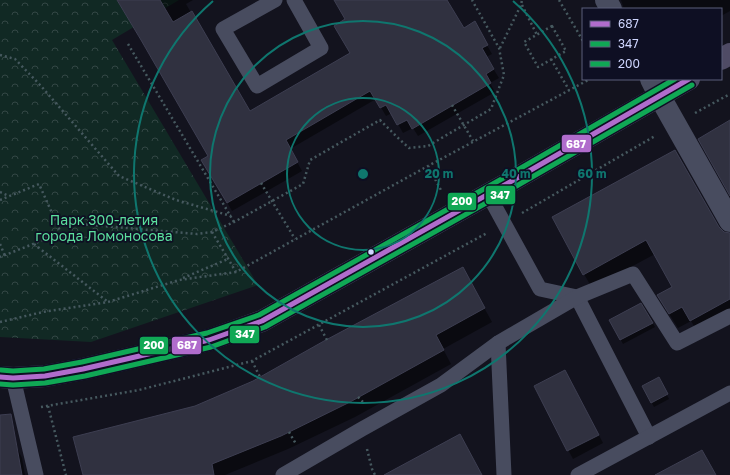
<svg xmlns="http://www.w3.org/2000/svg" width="730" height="475" viewBox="0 0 730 475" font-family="'Golos Text',sans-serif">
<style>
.park{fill:url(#park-crowns)}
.shadow{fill:#0007}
.building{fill:#303140;stroke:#3d3e51}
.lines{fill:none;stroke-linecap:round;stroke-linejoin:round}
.path{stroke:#46595f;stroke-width:2.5;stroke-dasharray:2 3;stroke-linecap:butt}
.service{stroke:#484c5f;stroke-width:15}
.minor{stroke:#484c5f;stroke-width:22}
.primary{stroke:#4f4b65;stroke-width:22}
.bus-1-casing{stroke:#0e0f23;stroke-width:8}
.bus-2-casing{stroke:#0e0f23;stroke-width:8}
.bus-3-casing{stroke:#0e0f23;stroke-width:8}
.bus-1{stroke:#b06ccc;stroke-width:5}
.bus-2{stroke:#10a855;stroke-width:5}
.bus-3{stroke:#10a855;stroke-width:5}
.ring{fill:none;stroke:#0f766e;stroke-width:2}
.bus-dot{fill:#cfd6ff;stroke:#0e0f23;stroke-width:1.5}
.labels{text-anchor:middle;stroke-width:3.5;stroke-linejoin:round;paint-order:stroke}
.park-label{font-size:14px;fill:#5bdf9d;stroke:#0e0f23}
.centre{fill:#0f766e;stroke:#0e0f23;stroke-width:2}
.ring-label{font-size:12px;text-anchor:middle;font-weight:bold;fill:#0f766e;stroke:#0e0f23;stroke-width:3.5;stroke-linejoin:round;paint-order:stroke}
.line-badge{stroke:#0e0f23;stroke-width:1.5}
.badge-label{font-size:11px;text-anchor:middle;font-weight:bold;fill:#fff}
</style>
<defs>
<pattern id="park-crowns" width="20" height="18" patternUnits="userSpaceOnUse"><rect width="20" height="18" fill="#112924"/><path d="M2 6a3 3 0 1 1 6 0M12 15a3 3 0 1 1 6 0" fill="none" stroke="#334745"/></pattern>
</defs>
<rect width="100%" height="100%" fill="#13131e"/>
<path class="park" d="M0,0H179L112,40L258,285L91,342L0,337Z"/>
<g class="shadow">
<path d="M132,0H193L186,4L249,113L351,53L346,20L335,0H446L463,29L474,23L492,54L486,57L499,78L490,83L495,92L418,136L413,128L403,133L392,113L386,116L376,99L290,149L302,171L232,211L203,160L209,157Z"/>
<path d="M621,0H730V11L721,16V9H624Z"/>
<path d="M675,152L730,253V318L699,334L691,321L678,328L666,309L673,288L655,254L592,288L584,274Z"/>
<path d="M470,282L492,322L443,349L451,364L355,417L288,449L225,475H84L195,407Z"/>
<path d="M641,305L655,327L623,344L610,320Z"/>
<path d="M658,378L669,399L654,407L643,386Z"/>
<path d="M570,380L603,443L573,459L535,387Z"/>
<path d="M16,446L22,458L25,475H0V449Z"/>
</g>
<g class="building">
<path d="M117,0H160L173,22L192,11L250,111L350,53L334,26L345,19L334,0H447L464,28L475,21L488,45L482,48L494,69L486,74L491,83L412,129L407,120L397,125L386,105L380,108L370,91L286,140L298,162L227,203L201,160L208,156L141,40Z"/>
<path d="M730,120V196L698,139Z"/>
<path d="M675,150L719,227L724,232L730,233V299L690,321L682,307L669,314L657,295L672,287L646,240L583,275L552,217Z"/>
<path d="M463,267L485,308L436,335L444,350L350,402L281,436L212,464L214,475H83L73,437L195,406L253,381L324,341Z"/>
<path d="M641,303L653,323L620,340L609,320Z"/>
<path d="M565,370L599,435L567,451L534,386Z"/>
<path d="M659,377L668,394L651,403L642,386Z"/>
<path d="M11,414L22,475H0V415Z"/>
<path d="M460,434L482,475H384Z"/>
<path d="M702,450L716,475H655Z"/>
</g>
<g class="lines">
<g class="path">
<path d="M559,0L583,41"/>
<path d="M522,5L537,35"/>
<path d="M552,26L566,51L538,67L524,42Z"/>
<path d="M128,44L234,222"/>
<path d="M500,48L521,5L522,0"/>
<path d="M0,55L15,59L41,86L119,176L176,200L231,216"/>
<path d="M551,59L569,90"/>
<path d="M452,105L473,141"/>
<path d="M695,113L730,94"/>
<path d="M428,166L442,192"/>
<path d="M261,183L295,239"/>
<path d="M0,192L9,196"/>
<path d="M0,200L39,184L61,233L0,257"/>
<path d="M522,213L655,136"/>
<path d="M56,222L197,234L212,232L234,222L303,184L310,160L380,120L397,137L409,148L428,146L491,109L504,75L499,48L472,0"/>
<path d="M212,232L236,272"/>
<path d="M0,244L5,256"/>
<path d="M34,244L108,302"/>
<path d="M183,278L228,259"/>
<path d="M0,322L43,312L108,302L179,280L236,272L428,166L590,79"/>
<path d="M319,325L327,340"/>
<path d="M252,361L260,377"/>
<path d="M358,397L365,404"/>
<path d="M48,406L66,475"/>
<path d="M41,407L139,390L252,361L487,233"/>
<path d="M289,432L296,444"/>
<path d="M367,449L372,469L375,475"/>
</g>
<g class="service">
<path d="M275,0L223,29L257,86L321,48L294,0"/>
<path d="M488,194L540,289L577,297L649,437"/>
<path d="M498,343L504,475"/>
<path d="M13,378L36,475"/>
<path d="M283,475L362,429L441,385L498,343L577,297L633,274L677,343L730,316"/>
<path d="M578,475L730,393"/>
</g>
<g class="minor">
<path d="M606,0L611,9"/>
<path d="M651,79L660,97L730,221"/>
</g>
<g class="primary">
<path d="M721,59L730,54"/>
<path d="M0,377L13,378L45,376L83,369L209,340L262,321L510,182L689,79"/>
</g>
<defs>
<path id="bus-1" d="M0,377L13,378L45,376L83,369L209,340L262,321L510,182L689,79"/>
<path id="bus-2" d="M0,384L13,385L45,383L85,376L211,347L265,327L513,188L692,85"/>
<path id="bus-3" d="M1,370L13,371L44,369L82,362L207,333L259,315L507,176L675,79"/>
</defs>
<use href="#bus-1" class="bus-1-casing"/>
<use href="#bus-2" class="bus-2-casing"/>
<use href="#bus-3" class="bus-3-casing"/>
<use href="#bus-1" class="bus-1"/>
<use href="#bus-2" class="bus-2"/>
<use href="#bus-3" class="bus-3"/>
</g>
<g class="ring">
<circle cx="363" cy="174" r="76"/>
<circle cx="363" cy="174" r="153"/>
<path d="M513 1A229 229 0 1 1 213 1"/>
</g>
<circle class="bus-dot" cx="371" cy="252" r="3.5"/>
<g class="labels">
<g class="park-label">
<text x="104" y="225">Парк 300-летия<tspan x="104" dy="16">города Ломоносова</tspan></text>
</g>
</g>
<circle cx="363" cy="174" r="6" class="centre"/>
<g class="ring-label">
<text x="439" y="178">20 m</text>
<text x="516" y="178">40 m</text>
<text x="592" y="178">60 m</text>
</g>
<g class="line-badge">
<rect x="561" y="134" width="31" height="19" rx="4" fill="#b06ccc"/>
<rect x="485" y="185" width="31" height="20" rx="4" fill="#10a855"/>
<rect x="447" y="192" width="30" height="19" rx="4" fill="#10a855"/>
<rect x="229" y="325" width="31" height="19" rx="4" fill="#10a855"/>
<rect x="171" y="336" width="31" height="19" rx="4" fill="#b06ccc"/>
<rect x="139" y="336" width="30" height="19" rx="4" fill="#10a855"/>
</g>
<g class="badge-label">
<text x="576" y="148">687</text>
<text x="500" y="199">347</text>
<text x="462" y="205">200</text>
<text x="245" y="338">347</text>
<text x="187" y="349">687</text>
<text x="154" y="349">200</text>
</g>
<rect x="582" y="8" width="140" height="72" fill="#0e0f23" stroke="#5b5f7b"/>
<rect x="590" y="21" width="20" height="6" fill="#b06ccc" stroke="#5b5f7b"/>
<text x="618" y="28" font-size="12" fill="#cfd6ff">687</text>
<rect x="590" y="41" width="20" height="6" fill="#10a855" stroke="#5b5f7b"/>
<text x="618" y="48" font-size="12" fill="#cfd6ff">347</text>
<rect x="590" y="61" width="20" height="6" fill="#10a855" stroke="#5b5f7b"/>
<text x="618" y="68" font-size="12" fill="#cfd6ff">200</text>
</svg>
